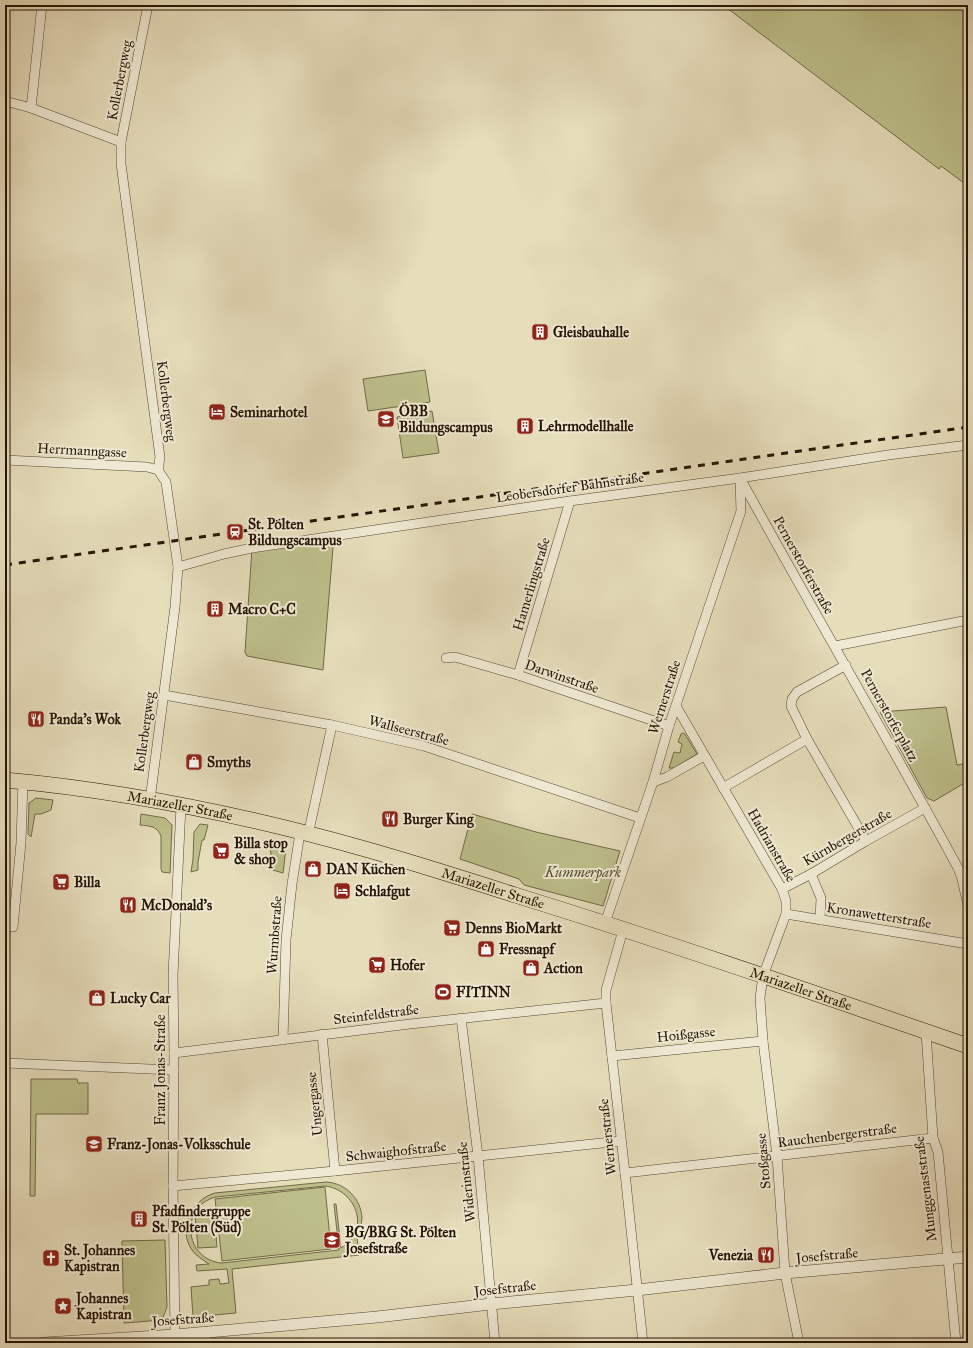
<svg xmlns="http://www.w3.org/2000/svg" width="973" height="1348" viewBox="0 0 973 1348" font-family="'IM FELL Great Primer',serif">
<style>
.green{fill:#bdbf8b;stroke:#716a48;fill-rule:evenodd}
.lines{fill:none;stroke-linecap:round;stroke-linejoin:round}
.minor-casing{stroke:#554732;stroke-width:10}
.tertiary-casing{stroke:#554732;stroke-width:12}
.primary-casing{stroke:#251504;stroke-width:16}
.minor{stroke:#efe9d3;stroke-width:9}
.tertiary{stroke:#efe9d3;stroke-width:11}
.primary{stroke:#e6ddbb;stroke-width:15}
.rail{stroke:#251504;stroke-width:3;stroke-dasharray:7 7;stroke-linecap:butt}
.labels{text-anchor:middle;stroke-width:4;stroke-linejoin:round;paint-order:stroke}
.street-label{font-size:14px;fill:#251504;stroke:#efe9d3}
.poi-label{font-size:14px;font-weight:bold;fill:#251504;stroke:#efe9d3;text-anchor:start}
.park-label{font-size:14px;font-style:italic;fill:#5a5033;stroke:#efe9d3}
</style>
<rect width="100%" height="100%" fill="#e6ddbb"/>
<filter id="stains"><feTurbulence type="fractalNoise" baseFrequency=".005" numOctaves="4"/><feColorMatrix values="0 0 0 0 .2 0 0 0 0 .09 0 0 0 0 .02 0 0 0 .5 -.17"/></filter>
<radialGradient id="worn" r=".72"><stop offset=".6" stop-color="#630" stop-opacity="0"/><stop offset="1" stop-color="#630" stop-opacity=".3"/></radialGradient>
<g class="green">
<path d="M723,5H968V186L941,166L939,169Z"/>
<path d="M425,370L430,402L368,411L363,379Z"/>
<path d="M432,411L439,453L403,458L397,417Z"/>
<path d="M334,535L323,670L247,656L245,652L252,548Z"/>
<path d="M946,707L957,765L968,763V784L961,785L934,801L927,798L880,712Z"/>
<path d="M683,733L685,734L697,754L674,768H669L674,752L680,753L682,744L678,742L681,734Z"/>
<path d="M36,798L53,800L51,810L41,814H35L31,837L28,834L29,803Z"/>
<path d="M141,814L165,818L172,825L170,873L162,872L161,869V836C157,826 150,826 140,825Z"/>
<path d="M472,814L536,832L620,851L603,906L524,885L519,879L460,859Z"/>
<path d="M200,824L208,825L204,840H202L198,862V870L191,872L193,859L194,832Z"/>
<path d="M269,839L285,842L286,848L283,873L273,870Z"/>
<path d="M31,1079H77L78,1083H88V1114H36L35,1196H30Z"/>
<path d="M326,1182C346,1183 361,1199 362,1218C362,1225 358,1230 357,1236C357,1242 359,1249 359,1255L232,1269L236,1313L193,1317L191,1287L209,1285V1280L219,1279L220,1284L229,1283L227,1269L197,1271L196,1265L209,1264C203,1260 196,1256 192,1250C177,1229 192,1199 215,1193ZM325,1186C357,1190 371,1231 341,1248L336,1204H334L339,1250L222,1263C184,1260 179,1206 216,1197Z"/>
<path d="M325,1187L331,1249L222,1261L215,1199Z"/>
<path d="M214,1213L217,1247L198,1248L195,1215Z"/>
<path d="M165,1240L167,1307L162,1320L124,1323L122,1241Z"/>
</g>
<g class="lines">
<defs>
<g id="minor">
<path d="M148,5L121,142V164L160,457L158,470"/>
<path d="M5,101L31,108L121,142"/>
<path d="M31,108L42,5"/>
<path d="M5,460L147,467L158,470L166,482L178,567L175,607L150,800"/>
<path d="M740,478C812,609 887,737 958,868L962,879L968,906"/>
<path d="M178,567L224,554L252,548L570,501L740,478L888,455L968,445"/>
<path d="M835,646L968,620"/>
<path d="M446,658L455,657L518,675L669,726"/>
<path d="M846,665L797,692L792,699L791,706L807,739L866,841"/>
<path d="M518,675L570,501"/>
<path d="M164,695L332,725L424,746L640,818"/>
<path d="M676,706L782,889L786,901V914L763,976L760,998L763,1041L777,1156L785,1273L799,1343"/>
<path d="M653,782L667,777L704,756"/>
<path d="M723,788L807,739"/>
<path d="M308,835L332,725"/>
<path d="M811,874L821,898L820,920"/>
<path d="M782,889L811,874L866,841L925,808"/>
<path d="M786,914L968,944"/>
<path d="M605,923L653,782L669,726L741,511L740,480"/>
<path d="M5,926L13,927L21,843L23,781"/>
<path d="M623,930L606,990V1003L625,1173L643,1343"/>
<path d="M461,1018L478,1156L495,1343"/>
<path d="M926,1032L933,1138L938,1152L956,1343"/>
<path d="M322,1034L335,1171"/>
<path d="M283,1040L286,940L292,884L300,833"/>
<path d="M174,1053L410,1024L606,1003"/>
<path d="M612,1056L763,1041"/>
<path d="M5,1063L174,1070"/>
<path d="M625,1173L933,1138"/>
<path d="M173,1186L335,1171L621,1141"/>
<path d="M205,1332L206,1343"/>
<path d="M175,1335L173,1186L174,1053L173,975L181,806"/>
</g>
<path id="tertiary" d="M44,1343L175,1335L377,1317L491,1304L637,1290L785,1273L968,1257"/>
<g id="primary">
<path id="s1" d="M5,780C126,791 248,816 365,849C415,863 465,879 515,895C667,942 817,994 968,1046"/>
</g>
</defs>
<use href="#minor" class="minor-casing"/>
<use href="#tertiary" class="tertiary-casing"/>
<use href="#primary" class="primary-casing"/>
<use href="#minor" class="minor"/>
<use href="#tertiary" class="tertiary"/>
<use href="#primary" class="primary"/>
<path class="rail" d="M5,565L968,427"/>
</g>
<defs>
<symbol id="building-square" viewBox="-11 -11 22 22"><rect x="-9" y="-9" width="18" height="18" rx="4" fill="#8f2418" stroke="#efe9d3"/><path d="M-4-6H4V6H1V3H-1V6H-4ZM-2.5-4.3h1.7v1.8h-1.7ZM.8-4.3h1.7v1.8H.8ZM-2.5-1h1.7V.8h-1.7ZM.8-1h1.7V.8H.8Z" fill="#fff"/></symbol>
<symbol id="hotel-square" viewBox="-11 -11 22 22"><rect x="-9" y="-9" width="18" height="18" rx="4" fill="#8f2418" stroke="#efe9d3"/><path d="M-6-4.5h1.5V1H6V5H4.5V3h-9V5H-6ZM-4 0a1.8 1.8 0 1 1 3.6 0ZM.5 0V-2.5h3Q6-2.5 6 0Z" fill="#fff"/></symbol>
<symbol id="school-square" viewBox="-11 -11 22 22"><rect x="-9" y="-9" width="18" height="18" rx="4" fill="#8f2418" stroke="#efe9d3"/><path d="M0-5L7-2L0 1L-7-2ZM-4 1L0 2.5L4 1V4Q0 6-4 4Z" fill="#fff"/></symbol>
<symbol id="station-square" viewBox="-11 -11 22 22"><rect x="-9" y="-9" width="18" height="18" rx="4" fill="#8f2418" stroke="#efe9d3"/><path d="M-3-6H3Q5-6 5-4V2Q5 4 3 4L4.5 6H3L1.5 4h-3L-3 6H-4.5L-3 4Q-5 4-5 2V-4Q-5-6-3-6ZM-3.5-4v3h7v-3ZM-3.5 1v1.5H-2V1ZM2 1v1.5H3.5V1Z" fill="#fff"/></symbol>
<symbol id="restaurant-square" viewBox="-11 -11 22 22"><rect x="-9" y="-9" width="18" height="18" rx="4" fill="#8f2418" stroke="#efe9d3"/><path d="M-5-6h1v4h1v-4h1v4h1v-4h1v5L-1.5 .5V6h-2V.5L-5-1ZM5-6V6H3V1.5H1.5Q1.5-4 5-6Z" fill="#fff"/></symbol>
<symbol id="shop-square" viewBox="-11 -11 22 22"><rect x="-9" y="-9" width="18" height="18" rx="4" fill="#8f2418" stroke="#efe9d3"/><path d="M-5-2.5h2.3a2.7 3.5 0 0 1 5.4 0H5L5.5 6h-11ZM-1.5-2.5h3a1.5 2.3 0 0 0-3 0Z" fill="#fff"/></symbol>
<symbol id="supermarket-square" viewBox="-11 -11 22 22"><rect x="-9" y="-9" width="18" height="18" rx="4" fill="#8f2418" stroke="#efe9d3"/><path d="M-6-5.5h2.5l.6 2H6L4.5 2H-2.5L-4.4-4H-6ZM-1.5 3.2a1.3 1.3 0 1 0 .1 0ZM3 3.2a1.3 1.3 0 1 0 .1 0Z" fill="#fff"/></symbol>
<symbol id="stadium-square" viewBox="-11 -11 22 22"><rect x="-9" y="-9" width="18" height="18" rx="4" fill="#8f2418" stroke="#efe9d3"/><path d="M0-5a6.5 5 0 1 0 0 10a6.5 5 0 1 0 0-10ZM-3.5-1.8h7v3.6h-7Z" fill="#fff"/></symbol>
<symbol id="church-square" viewBox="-11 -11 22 22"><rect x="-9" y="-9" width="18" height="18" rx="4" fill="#8f2418" stroke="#efe9d3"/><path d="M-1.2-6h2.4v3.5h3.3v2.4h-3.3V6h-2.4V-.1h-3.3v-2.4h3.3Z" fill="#fff"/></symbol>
<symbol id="sight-square" viewBox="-11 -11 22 22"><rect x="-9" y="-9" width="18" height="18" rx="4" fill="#8f2418" stroke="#efe9d3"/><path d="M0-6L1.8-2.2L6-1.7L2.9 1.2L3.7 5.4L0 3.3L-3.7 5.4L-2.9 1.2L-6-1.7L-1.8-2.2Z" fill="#fff"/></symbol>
</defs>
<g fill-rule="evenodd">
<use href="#building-square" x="530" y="322" width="20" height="20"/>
<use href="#hotel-square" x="207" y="402" width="20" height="20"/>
<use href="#school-square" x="376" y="409" width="20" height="20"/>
<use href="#building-square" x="515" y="416" width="20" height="20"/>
<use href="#station-square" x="225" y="522" width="20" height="20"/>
<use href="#building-square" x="205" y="599" width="20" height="20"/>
<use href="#restaurant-square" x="26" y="709" width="20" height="20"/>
<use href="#shop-square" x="184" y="752" width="20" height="20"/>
<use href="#restaurant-square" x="380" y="809" width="20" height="20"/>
<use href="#supermarket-square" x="211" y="841" width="20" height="20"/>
<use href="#shop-square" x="303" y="859" width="20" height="20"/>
<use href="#supermarket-square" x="51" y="872" width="20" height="20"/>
<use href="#hotel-square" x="332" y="881" width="20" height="20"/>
<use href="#restaurant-square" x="118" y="895" width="20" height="20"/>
<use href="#supermarket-square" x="442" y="918" width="20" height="20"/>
<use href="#shop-square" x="476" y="939" width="20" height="20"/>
<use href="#supermarket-square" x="367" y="955" width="20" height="20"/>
<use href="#shop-square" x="521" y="958" width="20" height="20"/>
<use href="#stadium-square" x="433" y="982" width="20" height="20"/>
<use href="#shop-square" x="87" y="988" width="20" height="20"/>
<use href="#school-square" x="84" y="1134" width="20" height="20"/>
<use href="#building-square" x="129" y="1209" width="20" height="20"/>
<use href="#school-square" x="322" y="1230" width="20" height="20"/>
<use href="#restaurant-square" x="756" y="1245" width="20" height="20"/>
<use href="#church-square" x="41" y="1248" width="20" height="20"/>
<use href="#sight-square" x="53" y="1296" width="20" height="20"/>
</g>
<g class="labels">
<g class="street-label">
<text transform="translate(119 80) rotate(-79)" y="5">Kollerbergweg</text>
<text transform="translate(167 401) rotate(83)" y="5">Kollerbergweg</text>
<text transform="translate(82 450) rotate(3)" y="5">Herrmanngasse</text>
<text transform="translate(570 487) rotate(-8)" y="5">Leobersdorfer Bahnstraße</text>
<text transform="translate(804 565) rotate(61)" y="5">Pernerstorferstraße</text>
<text transform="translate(531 584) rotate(-73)" y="5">Hamerlingstraße</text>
<text transform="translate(562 676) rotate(19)" y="5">Darwinstraße</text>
<text transform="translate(664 697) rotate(-72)" y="5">Wernerstraße</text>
<text transform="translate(890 715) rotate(61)" y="5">Pernerstorferplatz</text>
<text transform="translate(409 730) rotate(15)" y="5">Wallseerstraße</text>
<text transform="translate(144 732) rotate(-82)" y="5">Kollerbergweg</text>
<text dy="5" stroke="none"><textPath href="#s1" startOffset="177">Mariazeller Straße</textPath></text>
<text transform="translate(847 837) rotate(-30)" y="5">Kürnbergerstraße</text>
<text transform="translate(772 845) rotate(60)" y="5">Hadrianstraße</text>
<text dy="5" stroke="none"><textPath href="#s1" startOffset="501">Mariazeller Straße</textPath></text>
<text transform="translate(879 915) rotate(9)" y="5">Kronawetterstraße</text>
<text transform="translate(274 935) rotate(-86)" y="5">Wurmbstraße</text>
<text dy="5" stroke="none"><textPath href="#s1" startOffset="825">Mariazeller Straße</textPath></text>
<text transform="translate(376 1014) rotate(-7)" y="5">Steinfeldstraße</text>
<text transform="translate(686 1034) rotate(-6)" y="5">Hoißgasse</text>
<text transform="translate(160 1070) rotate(-90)" y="5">Franz Jonas-Straße</text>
<text transform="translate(314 1104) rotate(-96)" y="5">Ungergasse</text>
<text transform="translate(837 1135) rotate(-7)" y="5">Rauchenbergerstraße</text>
<text transform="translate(607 1137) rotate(-96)" y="5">Wernerstraße</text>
<text transform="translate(396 1151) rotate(-6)" y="5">Schwaighofstraße</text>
<text transform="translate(763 1161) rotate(-95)" y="5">Stoßgasse</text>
<text transform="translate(466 1182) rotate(-96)" y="5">Widerinstraße</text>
<text transform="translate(925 1189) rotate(-97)" y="5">Munggenaststraße</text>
<text transform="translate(827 1255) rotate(-5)" y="5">Josefstraße</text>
<text transform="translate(505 1288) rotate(-6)" y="5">Josefstraße</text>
<text transform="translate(183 1319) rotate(-4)" y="5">Josefstraße</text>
</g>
<g class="poi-label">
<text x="553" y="337">Gleisbauhalle</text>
<text x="399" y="416">ÖBB<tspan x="399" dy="16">Bildungscampus</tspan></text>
<text x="230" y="417">Seminarhotel</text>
<text x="538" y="431">Lehrmodellhalle</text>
<text x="248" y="529">St. Pölten<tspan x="248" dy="16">Bildungscampus</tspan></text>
<text x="228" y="614">Macro C+C</text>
<text x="49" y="724">Panda's Wok</text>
<text x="207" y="767">Smyths</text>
<text x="403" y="824">Burger King</text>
<text x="234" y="848">Billa stop<tspan x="234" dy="16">&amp; shop</tspan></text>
<text x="326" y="874">DAN Küchen</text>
<text x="74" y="887">Billa</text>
<text x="355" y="896">Schlafgut</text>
<text x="141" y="910">McDonald's</text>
<text x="465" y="933">Denns BioMarkt</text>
<text x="499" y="954">Fressnapf</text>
<text x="390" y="970">Hofer</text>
<text x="544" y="973">Action</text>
<text x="456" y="997">FITINN</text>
<text x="110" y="1003">Lucky Car</text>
<text x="107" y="1149">Franz-Jonas-Volksschule</text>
<text x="152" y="1216">Pfadfindergruppe<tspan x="152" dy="16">St. Pölten (Süd)</tspan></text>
<text x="345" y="1237">BG/BRG St. Pölten<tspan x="345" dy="16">Josefstraße</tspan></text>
<text x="64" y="1255">St. Johannes<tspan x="64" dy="16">Kapistran</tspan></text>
<text x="753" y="1260" text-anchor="end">Venezia</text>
<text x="76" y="1303">Johannes<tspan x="76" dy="16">Kapistran</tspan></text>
</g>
<g class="park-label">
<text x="583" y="877">Kummerpark</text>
</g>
</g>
<rect width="973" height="1348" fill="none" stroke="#e6ddbb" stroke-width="20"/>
<rect x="6" y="6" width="961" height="1336" fill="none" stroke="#251504" stroke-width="2"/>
<rect x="10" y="10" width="953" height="1328" fill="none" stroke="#251504"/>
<rect width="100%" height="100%" filter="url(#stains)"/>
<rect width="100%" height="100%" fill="url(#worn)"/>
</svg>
